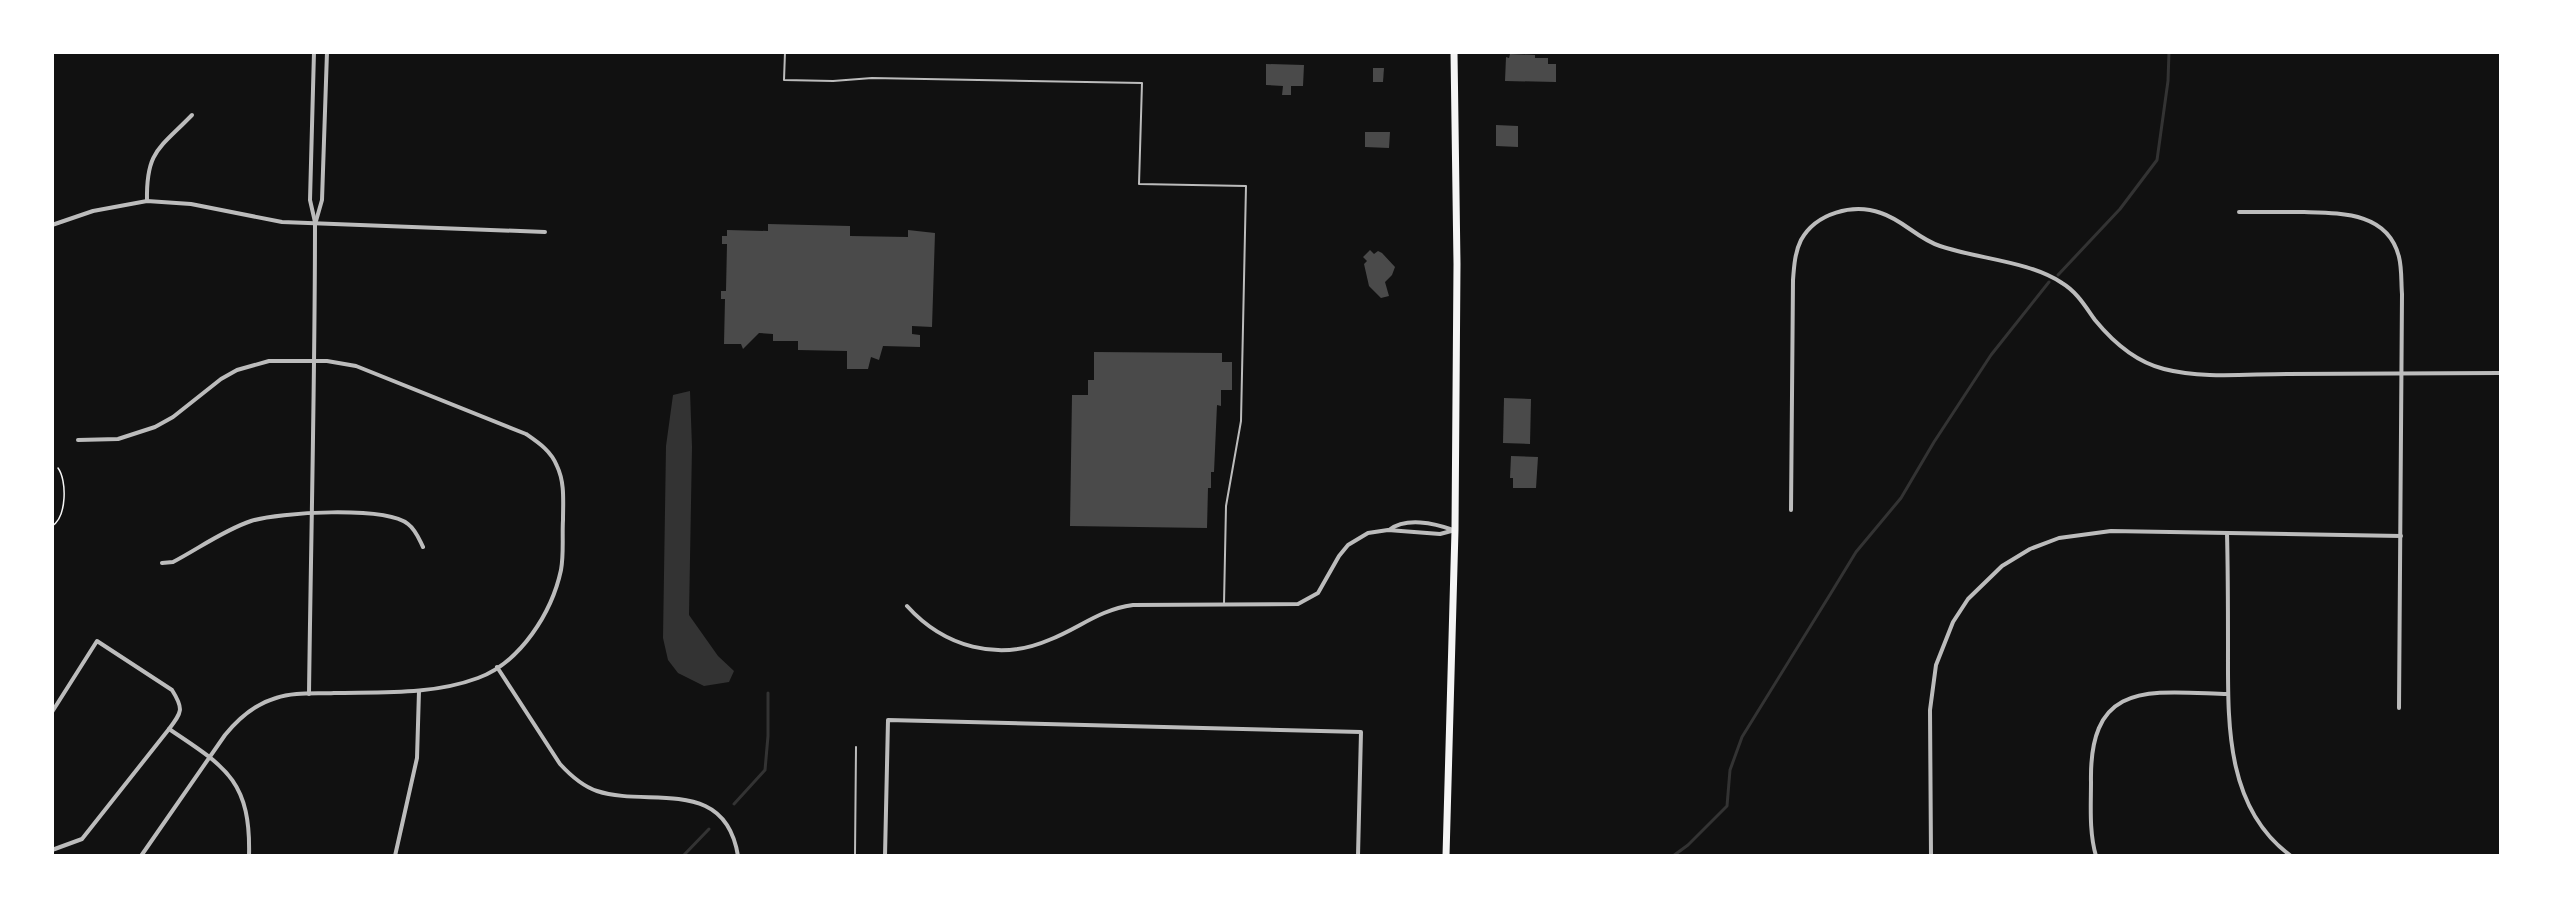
<svg xmlns="http://www.w3.org/2000/svg" width="2553" height="908" viewBox="0 0 2553 908" font-family="Mulish,sans-serif">
<style>
.water{fill:#333}
.lines{fill:none;stroke-linecap:round;stroke-linejoin:round}
.stream{stroke:#333;stroke-width:3}
.building{fill:#4a4a4a}
.path{stroke:#f5f5f5;stroke-width:1.5}
.service{stroke:#bcbcbc;stroke-width:2}
.minor{stroke:#bcbcbc;stroke-width:4}
.primary{stroke:#f5f5f5;stroke-width:7}
</style>
<rect width="100%" height="100%" fill="#111"/>
<path class="water" d="M690,391L692,447L689,615L718,656L734,671L729,682L704,686L678,673L668,660L663,638L666,446L673,395Z"/>
<g class="lines">
<g class="stream">
<path d="M2058,275L2120,209L2157,160L2168,81L2169,52"/>
<path d="M734,804L765,770L768,736V693"/>
<path d="M683,856L709,829"/>
<path d="M1673,856L1688,845L1727,806L1730,770L1742,737L1831,593L1856,552L1901,498L1934,442L1991,355L2049,282"/>
</g>
</g>
<g class="building">
<path d="M1510,54L1535,55V58H1548V64H1556V82L1505,81L1506,57L1509,58Z"/>
<path d="M1266,64L1304,65L1303,86H1291V95H1282L1283,86L1266,85Z"/>
<path d="M1373,68H1384L1383,82H1373Z"/>
<path d="M1496,125L1518,126V147L1496,146Z"/>
<path d="M1365,132H1390L1389,148L1365,147Z"/>
<path d="M768,224L850,226V236L908,237V230L935,233L932,327L912,326V334L920,335V347L883,346L879,360L871,357L868,369H847V351L798,350V341H773V334L759,333L743,349L741,344H724L725,299H721V291H726L727,244H722V236H727V230L768,231Z"/>
<path d="M1370,250L1374,254L1378,251L1382,253L1395,267L1392,275L1385,282L1389,296L1381,298L1369,286L1364,264L1367,261L1363,257Z"/>
<path d="M1094,352L1222,353V362H1232V390H1221V406L1217,405L1214,472H1211V488H1208L1207,528L1070,526L1072,395H1088V380H1094Z"/>
<path d="M1504,398L1531,399L1530,444L1503,443Z"/>
<path d="M1511,456L1538,457L1536,488H1513V478H1510Z"/>
</g>
<g class="lines">
<path class="path" d="M52,526C67,517 67,480 58,468"/>
<g class="service">
<path d="M785,52L784,80L833,81L872,78L1142,83L1139,184L1246,186L1241,421L1226,506L1224,604"/>
<path d="M855,856L856,747"/>
</g>
<g class="minor">
<path d="M147,201C146,151 159,149 192,115"/>
<path d="M2239,212C2261,212 2282,212 2304,212C2341,213 2388,212 2399,257C2402,269 2401,282 2402,294L2399,708"/>
<path d="M316,221L322,200L327,52"/>
<path d="M52,225L93,211L147,201L191,204L282,222L545,232"/>
<path d="M78,440L118,439L155,427L173,417L221,379L237,370L269,361H327L356,366L526,434C539,443 551,451 557,466C565,483 563,501 563,520C562,536 564,554 561,570C552,612 521,662 478,678C432,695 383,692 334,693C315,694 294,692 276,698C255,704 239,718 225,735L141,856"/>
<path d="M1791,510L1793,280C1794,266 1795,252 1801,240C1816,213 1853,203 1881,213C1903,220 1918,239 1940,246C1978,259 2029,261 2062,283C2077,292 2085,306 2095,320C2113,342 2136,362 2164,369C2203,379 2247,374 2287,374C2358,374 2429,373 2500,373"/>
<path d="M1389,530C1406,517 1434,523 1453,530"/>
<path d="M2227,533C2228,572 2228,610 2228,649C2228,722 2225,808 2291,856"/>
<path d="M162,563L173,562C198,549 224,530 251,521C279,512 385,506 408,524C416,530 419,539 423,547"/>
<path d="M907,606C944,647 998,662 1049,640C1080,628 1098,610 1133,605L1298,604L1318,593L1339,556L1348,545L1368,533L1388,530L1440,534L1455,530"/>
<path d="M497,667L560,764C571,776 582,786 597,791C649,808 725,775 738,856"/>
<path d="M309,694C311,536 315,379 315,222L310,200L314,52"/>
<path d="M52,712L97,641L172,690C184,709 182,712 169,729C226,767 251,781 249,856"/>
<path d="M52,850L82,839L169,729"/>
<path d="M395,856L417,758L419,691"/>
<path d="M885,856L888,720L1361,732L1358,856"/>
<path d="M1931,856L1930,710L1936,665L1953,622L1968,599L2002,566L2030,549L2059,538L2111,531L2401,536"/>
<path d="M2096,856C2089,832 2091,806 2091,782C2089,679 2150,692 2228,694"/>
</g>
<path class="primary" d="M1446,856L1455,530L1457,264L1454,52"/>
</g>
<rect width="2553" height="908" fill="none" stroke="#ffffff" stroke-width="108"/>
</svg>
